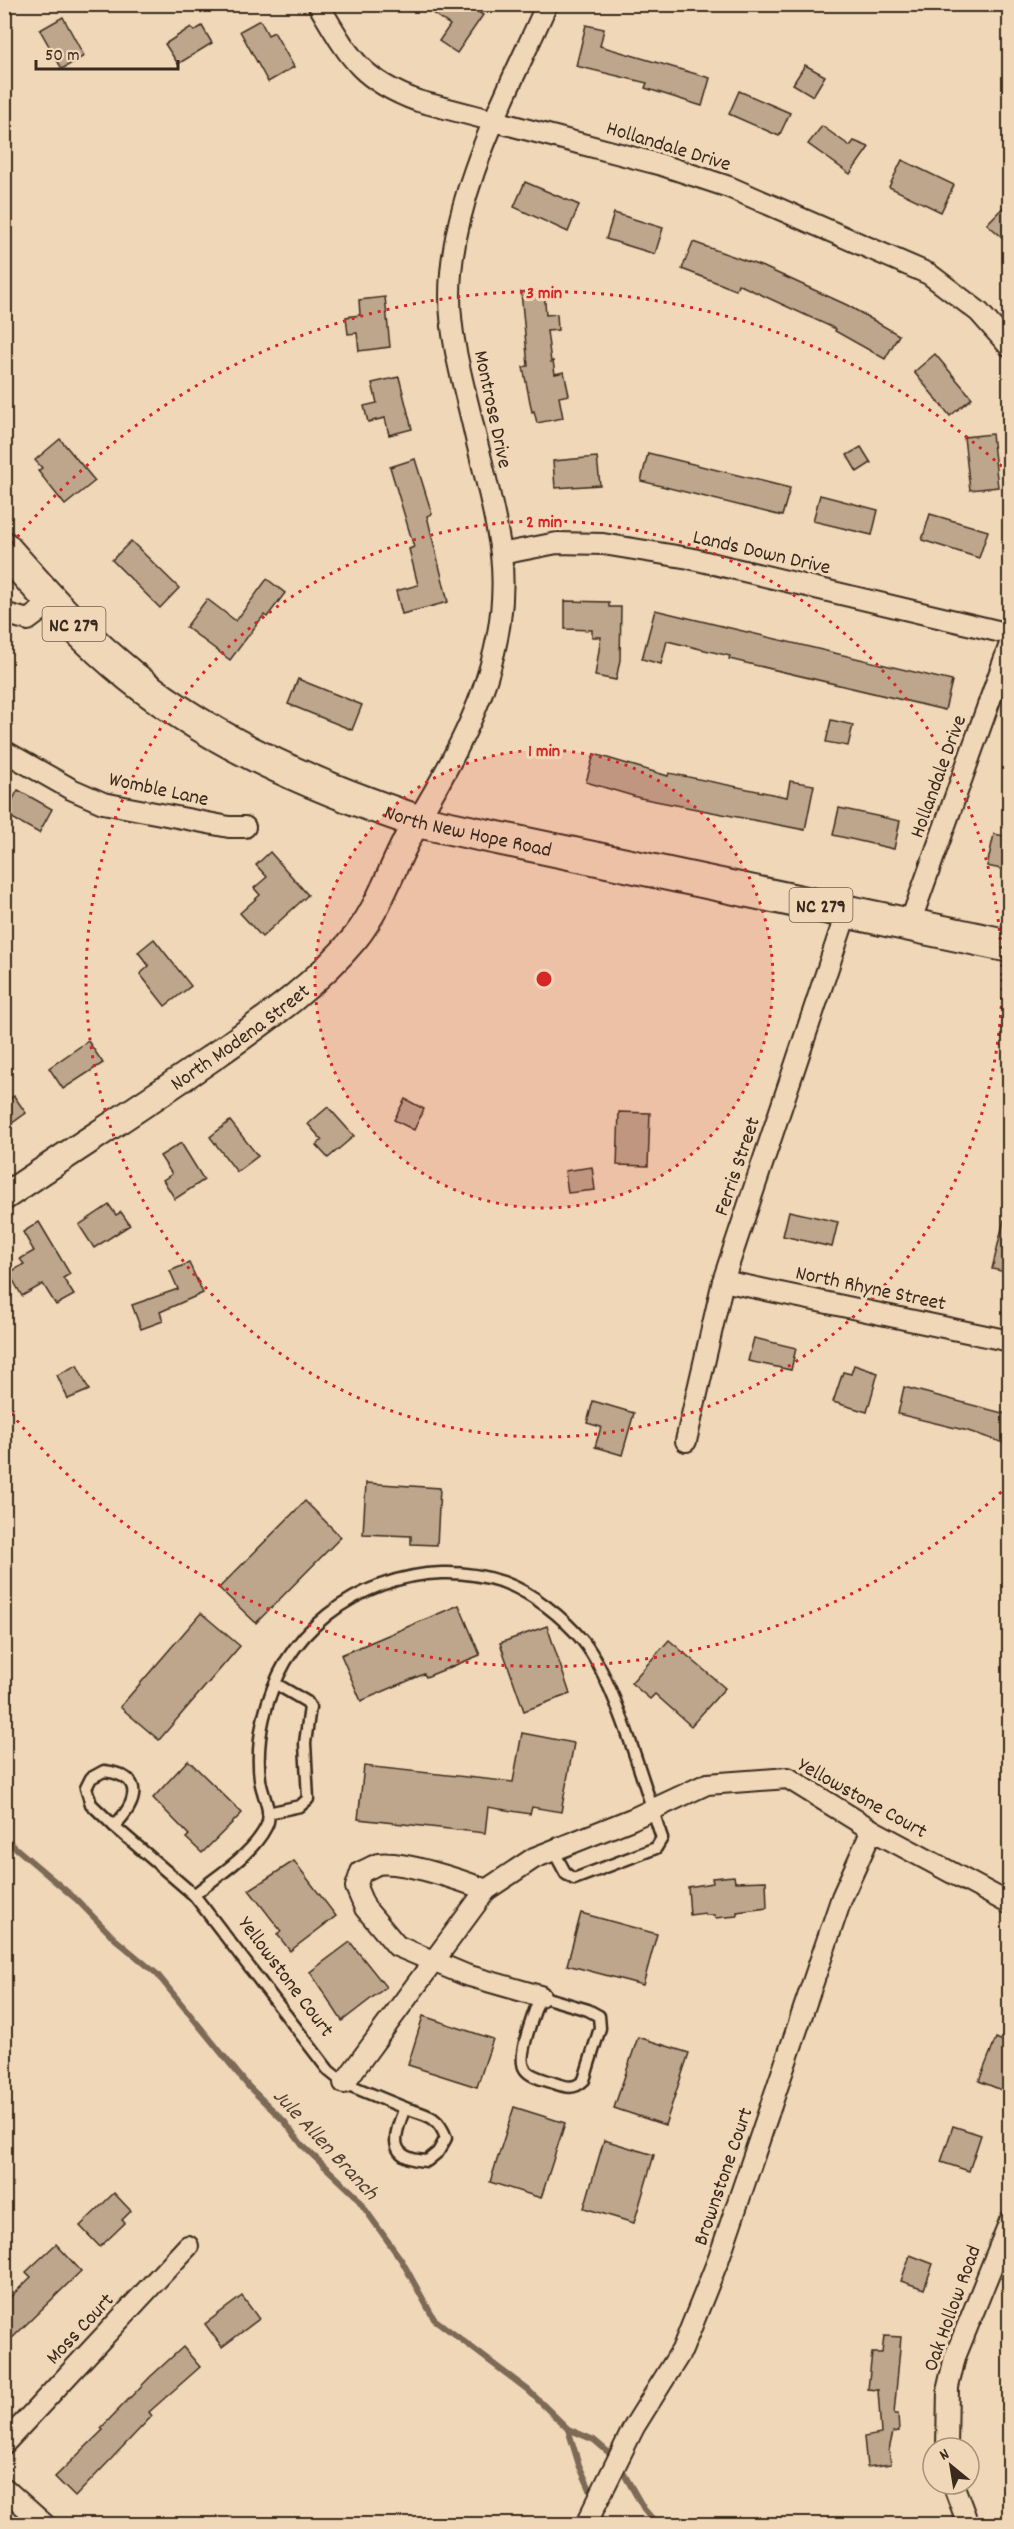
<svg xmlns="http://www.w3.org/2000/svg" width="1014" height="2529" viewBox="0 0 1014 2529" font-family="Dekko,sans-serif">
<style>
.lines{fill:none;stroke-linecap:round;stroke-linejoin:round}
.stream{stroke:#7c6956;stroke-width:6}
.building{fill:#bda68c;stroke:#3b2a1e;stroke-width:1.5}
.service-casing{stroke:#3b2a1e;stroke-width:15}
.minor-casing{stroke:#3b2a1e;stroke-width:24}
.tertiary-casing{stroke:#3b2a1e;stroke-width:30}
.primary-casing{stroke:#3b2a1e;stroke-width:36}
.service{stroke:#efd7b7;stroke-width:10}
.minor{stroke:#efd7b7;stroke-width:20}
.tertiary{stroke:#efd7b7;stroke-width:26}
.primary{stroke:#efd7b7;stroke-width:32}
.ring{fill:none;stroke:#d62828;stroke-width:3;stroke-dasharray:3 6}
.labels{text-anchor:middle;stroke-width:6;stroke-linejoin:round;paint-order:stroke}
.shield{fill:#efd7b7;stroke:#715e4c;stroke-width:1.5}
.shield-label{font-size:20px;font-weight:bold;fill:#3b2a1e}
.street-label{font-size:21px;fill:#3b2a1e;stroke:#efd7b7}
.water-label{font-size:22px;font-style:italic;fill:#564435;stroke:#efd7b7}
.centre{fill:#d62828;stroke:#efd7b7;stroke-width:3}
.ring-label{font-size:18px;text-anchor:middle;font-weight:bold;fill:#d62828;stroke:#efd7b7;stroke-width:6;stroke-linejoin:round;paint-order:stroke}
</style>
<rect width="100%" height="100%" fill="#efd7b7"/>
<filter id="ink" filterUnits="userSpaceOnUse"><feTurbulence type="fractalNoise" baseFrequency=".0167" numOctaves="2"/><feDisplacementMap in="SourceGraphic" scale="12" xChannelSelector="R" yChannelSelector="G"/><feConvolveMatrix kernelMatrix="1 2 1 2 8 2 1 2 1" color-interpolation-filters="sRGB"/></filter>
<g filter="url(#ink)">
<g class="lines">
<g class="stream">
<path d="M4,1838L77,1900L115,1939L157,1974L249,2087L285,2122L302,2145L355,2195L402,2261L434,2319L528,2390L568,2429L579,2465L593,2496"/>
<path d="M568,2429L594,2440L615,2458"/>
<path d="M620,2467L644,2509L657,2524"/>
<path d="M598,2512L605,2524"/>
</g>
</g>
<g class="building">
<path d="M419,4H466L483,15L457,53L439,41L450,25Z"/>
<path d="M63,17L84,56L62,69L40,30Z"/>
<path d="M260,20L268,35L274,32L294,67L268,82L240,31Z"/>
<path d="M586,25L604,29L600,46L710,78L702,106L645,88L647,83L576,66Z"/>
<path d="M202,26L212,43L178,64L165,44L191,27L194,31Z"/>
<path d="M805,65L825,76L813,96L793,84Z"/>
<path d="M739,91L790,113L779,136L729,114Z"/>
<path d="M822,126L850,146L854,141L869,147L850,174L808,144Z"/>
<path d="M902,160L954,185L941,212L889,187Z"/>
<path d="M525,182L579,205L568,232L514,207Z"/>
<path d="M1010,200V244L987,224Z"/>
<path d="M614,213L663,228L655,254L606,239Z"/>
<path d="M693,242L766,268L847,305L899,335L885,359L835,331L836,329L738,284L736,290L682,269Z"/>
<path d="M544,290L546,315L557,314L558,330L547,331L551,362L553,361L555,374L564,372L569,395L559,397L563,418L537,423L534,411L532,412L523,367L528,366L521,292Z"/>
<path d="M385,297L390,347L359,351L357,333L348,334L346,317L360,315L359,300Z"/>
<path d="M935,354L972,398L950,416L914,372Z"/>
<path d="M399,377L412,429L389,435L385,418L368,422L364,406L377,403L372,383Z"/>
<path d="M992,434L998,487L970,490L964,437Z"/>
<path d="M60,439L95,481L65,505L38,471L42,468L35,460Z"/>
<path d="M861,447L871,463L857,472L847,455Z"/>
<path d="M648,453L790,488L782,516L641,481Z"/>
<path d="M597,457L600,485L555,488L553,461Z"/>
<path d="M415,459L432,514L427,516L448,602L402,614L396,591L418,585L409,549L414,547L390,467Z"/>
<path d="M820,495L878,510L872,535L813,521Z"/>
<path d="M930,514L988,531L979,558L922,540Z"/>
<path d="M131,541L179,588L160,608L112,560Z"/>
<path d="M267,579L285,593L267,617L264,615L230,660L186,627L207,599L236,621Z"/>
<path d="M565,601L609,602V607H621L620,660L616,680L595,676L601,637H592V630L565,629Z"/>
<path d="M655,610L952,681L945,710L729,659L730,656L667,641L661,664L642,659Z"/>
<path d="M298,679L362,705L352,730L288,704Z"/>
<path d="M831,720L853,725L848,746L826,742Z"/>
<path d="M594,754L668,776L669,773L787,797L790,781L814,785L805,830L640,798L586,782Z"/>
<path d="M18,790L52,809L39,833L5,814Z"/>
<path d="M839,808L900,821L894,849L833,835Z"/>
<path d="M994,834L1010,837V871L987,866Z"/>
<path d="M270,852L308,895L262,937L240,913L260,895L254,888L267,877L256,865Z"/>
<path d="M154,939L191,986L165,1006L140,974L149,966L138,952Z"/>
<path d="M88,1041L103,1063L63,1089L49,1068Z"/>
<path d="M14,1096L26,1113L4,1129V1102Z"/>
<path d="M405,1099L424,1109L414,1130L394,1120Z"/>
<path d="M328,1107L354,1136L328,1158L316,1145L322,1140L308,1124Z"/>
<path d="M619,1112L650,1113L648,1166L617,1165Z"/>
<path d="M230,1121L258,1156L237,1172L210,1137Z"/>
<path d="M181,1143L204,1180L175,1199L163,1180L172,1174L160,1156Z"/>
<path d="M592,1167L595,1190L568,1193L565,1171Z"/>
<path d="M109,1205L116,1215L121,1212L130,1225L94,1248L79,1225Z"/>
<path d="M789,1211L838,1222L832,1247L783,1236Z"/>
<path d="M1004,1220L1010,1221V1273L992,1269Z"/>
<path d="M39,1222L70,1274L63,1278L74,1295L56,1305L43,1284L22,1296L9,1273L24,1264L20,1259L34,1251L23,1232Z"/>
<path d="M189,1263L203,1293L160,1312L163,1321L141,1329L132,1305L178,1289L170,1271Z"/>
<path d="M754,1338L796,1348L791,1370L748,1361Z"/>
<path d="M77,1365L89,1390L68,1399L57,1375Z"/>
<path d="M854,1365L878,1373L867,1412L833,1402L843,1372L851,1374Z"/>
<path d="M904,1387L1010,1415V1445L968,1431L898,1414Z"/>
<path d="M593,1401L634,1413L622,1455L595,1447L601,1427L587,1423Z"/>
<path d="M366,1483L440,1488L437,1545L411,1544V1536L363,1534Z"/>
<path d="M305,1501L341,1537L256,1623L219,1588Z"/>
<path d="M459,1605L480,1655L426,1677L424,1674L361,1701L341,1655Z"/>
<path d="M201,1613L240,1646L159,1740L120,1707Z"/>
<path d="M547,1626L570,1694L524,1711L500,1643Z"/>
<path d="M669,1640L725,1688L691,1726L655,1694L650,1699L631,1683Z"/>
<path d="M522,1733L574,1743L561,1812L532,1807L530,1814L488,1807L485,1833L358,1819L364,1766L513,1782Z"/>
<path d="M188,1760L242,1813L202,1853L186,1838L189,1835L153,1798Z"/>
<path d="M294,1861L336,1916L290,1951L277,1934L281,1931L249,1890Z"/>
<path d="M734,1876L735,1882L766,1881L767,1908L737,1912V1916L715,1918L714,1915H705V1913L690,1915L688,1887L713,1883L712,1878Z"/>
<path d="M581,1913L657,1934L643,1985L567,1965Z"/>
<path d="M350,1942L386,1987L342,2021L310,1972Z"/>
<path d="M423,2016L493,2039L477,2087L408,2065Z"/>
<path d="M638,2037L689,2053L665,2125L614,2108Z"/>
<path d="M996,2038L1010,2044V2078L1004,2091L979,2081Z"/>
<path d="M514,2107L565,2123L541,2198L490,2182Z"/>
<path d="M953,2126L981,2135L969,2171L941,2162Z"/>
<path d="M604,2140L654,2155L634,2223L584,2208Z"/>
<path d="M114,2193L131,2211L122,2220L125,2223L100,2247L80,2226Z"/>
<path d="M56,2244L81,2271L4,2346V2303L31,2277L26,2272Z"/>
<path d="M910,2255L933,2264L924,2289L901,2281Z"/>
<path d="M242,2296L259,2319L222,2347L205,2324Z"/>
<path d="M884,2336L901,2337L894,2414H898L899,2431L893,2432L889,2450L891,2464L867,2467L864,2437L881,2434L878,2390L868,2389L872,2353H882Z"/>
<path d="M183,2347L200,2367L149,2412L152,2416L75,2497L55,2477L103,2430L101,2428L150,2377Z"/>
</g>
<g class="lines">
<defs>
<g id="service">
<path d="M104,1771C146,1776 137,1803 114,1826L91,1804L86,1788L91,1778Z"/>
<path d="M268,1813L300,1806L308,1799L305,1743L310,1707L307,1702L276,1684"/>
<path d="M114,1826L194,1895L329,2071L344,2083L405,2108"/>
<path d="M194,1895C218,1875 252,1855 266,1827C274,1813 261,1793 260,1779C255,1739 266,1696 286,1661C330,1590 424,1555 503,1582C533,1593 563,1617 583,1641C616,1682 644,1786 662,1838L656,1848L574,1879L566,1874L553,1850"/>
<path d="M540,1996L588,2010L599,2016L600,2028L584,2080C574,2090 566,2087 554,2083C546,2080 530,2077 525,2069C516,2057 535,2011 540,1996Z"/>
<path d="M405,2108C426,2115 438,2115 446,2138L438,2152L427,2161C387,2159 393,2137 405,2108Z"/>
</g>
<g id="minor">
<path d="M318,4C349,56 359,79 418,101L662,165L729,187L929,274L979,312L1010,347"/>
<path d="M501,554L557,543L603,544L689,558L1010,634"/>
<path d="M4,613L28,620L52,602"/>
<path d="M4,751L71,789L103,803L229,827H245"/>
<path d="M417,821C466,740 512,652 501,554C496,514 484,473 475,434C465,389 450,342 450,296C450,196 507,94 547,4"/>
<path d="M910,923L1010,644"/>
<path d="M723,1281L1010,1341"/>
<path d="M686,1441L723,1281L847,911"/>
<path d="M540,1996L466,1975L397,1946L365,1908L356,1887L361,1872C366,1870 373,1866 378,1864C401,1860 464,1881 486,1890L534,1858L632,1819L707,1784L788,1778L872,1830L1010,1904"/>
<path d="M344,2083L486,1890"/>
<path d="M4,2444L188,2246"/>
<path d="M947,2448L948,2387L955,2357L1010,2221"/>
<path d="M953,2484L968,2524"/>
<path d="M4,2488L44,2524"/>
<path d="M586,2524L634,2427L682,2350L719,2258L842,1897L872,1830"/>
</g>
<g id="tertiary">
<path id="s1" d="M4,1197C76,1148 149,1102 220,1052C268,1018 317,984 355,938C383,903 394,859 417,821"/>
</g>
<g id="primary">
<path id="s2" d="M4,548C39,588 75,629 115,663C201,738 310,785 417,821L1010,946"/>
</g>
</defs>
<use href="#service" class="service-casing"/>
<use href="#minor" class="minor-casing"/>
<use href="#tertiary" class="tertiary-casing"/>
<use href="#primary" class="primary-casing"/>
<use href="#service" class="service"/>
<use href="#minor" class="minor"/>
<use href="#tertiary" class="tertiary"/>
<use href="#primary" class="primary"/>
</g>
</g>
<circle cx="544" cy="979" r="229" fill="#d62828" fill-opacity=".12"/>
<g class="ring">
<circle cx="544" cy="979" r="229"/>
<circle cx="544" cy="979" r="458"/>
<path d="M1008 1486A687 687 0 0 1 6 1407M6 551A687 687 0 0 1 1008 472"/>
</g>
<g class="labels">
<g class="shield">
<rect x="42.5" y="607" width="63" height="34" rx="4.5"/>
<rect x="789.5" y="888" width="63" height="34" rx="4.5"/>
</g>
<g class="shield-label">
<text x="74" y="631">NC 279</text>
<text x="821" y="912">NC 279</text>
</g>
<g class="street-label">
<text transform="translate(669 145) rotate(17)" y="7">Hollandale Drive</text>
<text transform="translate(494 409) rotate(78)" y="7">Montrose Drive</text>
<text transform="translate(762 551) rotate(13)" y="7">Lands Down Drive</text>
<text transform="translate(937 776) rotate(-70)" y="7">Hollandale Drive</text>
<text transform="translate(159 788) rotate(12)" y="7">Womble Lane</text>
<text dy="7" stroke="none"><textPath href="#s2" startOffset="555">North New Hope Road</textPath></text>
<text dy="7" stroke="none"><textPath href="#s1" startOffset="285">North Modena Street</textPath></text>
<text transform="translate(736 1166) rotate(-71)" y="7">Ferris Street</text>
<text transform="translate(871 1287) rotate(12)" y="7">North Rhyne Street</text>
<text transform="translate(863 1797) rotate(29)" y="7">Yellowstone Court</text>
<text transform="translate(287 1976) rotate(53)" y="7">Yellowstone Court</text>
<text transform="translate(722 2176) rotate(-71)" y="7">Brownstone Court</text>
<text transform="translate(951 2308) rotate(-70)" y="7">Oak Hollow Road</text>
<text transform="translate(79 2328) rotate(-47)" y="7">Moss Court</text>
</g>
<g class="water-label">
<text transform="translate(327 2143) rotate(47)" y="8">Jule Allen Branch</text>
</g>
</g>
<circle cx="544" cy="979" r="9" class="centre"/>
<g class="ring-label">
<text x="544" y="298">3 min</text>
<text x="544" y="527">2 min</text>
<text x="544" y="756">1 min</text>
</g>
<rect width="1014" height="2529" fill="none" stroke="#efd7b7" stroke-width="24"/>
<rect x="12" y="12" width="990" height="2505" fill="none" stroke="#3b2a1e" stroke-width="2" filter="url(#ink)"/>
<g transform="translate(951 2466) rotate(330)"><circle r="28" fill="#efd7b7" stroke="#a7927a" stroke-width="1.5"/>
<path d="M0-4.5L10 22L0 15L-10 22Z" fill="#3b2a1e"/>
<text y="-9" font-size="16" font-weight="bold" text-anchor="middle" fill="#3b2a1e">N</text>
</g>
<path d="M36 60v9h142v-9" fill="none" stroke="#3b2a1e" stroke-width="3"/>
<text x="45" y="60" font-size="18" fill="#3b2a1e" stroke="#efd7b7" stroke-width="4.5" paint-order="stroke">50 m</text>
</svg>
